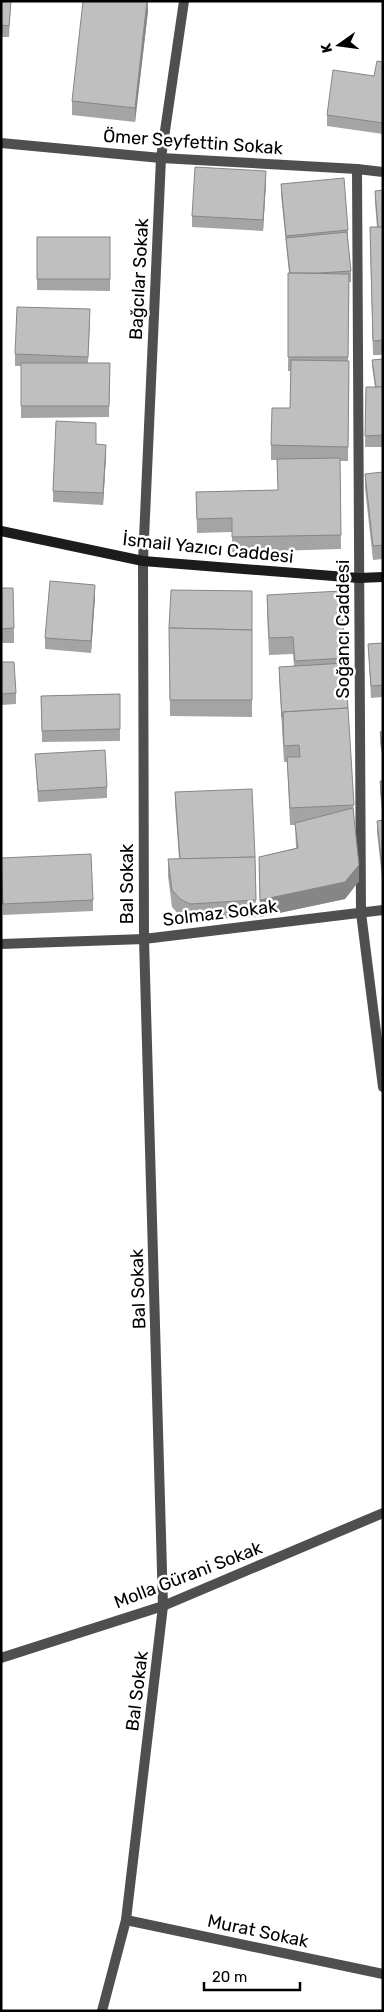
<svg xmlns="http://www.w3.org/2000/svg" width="384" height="2012" viewBox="0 0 384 2012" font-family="Rubik,sans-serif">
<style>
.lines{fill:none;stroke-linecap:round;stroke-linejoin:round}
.street{stroke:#4f4f4f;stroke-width:10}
.secondary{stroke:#1c1c1c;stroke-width:10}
.wall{fill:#a4a4a4}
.shaded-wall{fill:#868686}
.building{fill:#bfbfbf;stroke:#868686}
.labels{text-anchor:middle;stroke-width:5;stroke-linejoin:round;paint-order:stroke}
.street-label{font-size:18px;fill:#000;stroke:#fff}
</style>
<rect width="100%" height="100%" fill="#fff"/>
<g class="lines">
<g class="street">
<path d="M1,143L161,158L357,169L383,172"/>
<path d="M357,169L361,913L383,1087"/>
<path d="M1,944L144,939L383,910"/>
<path d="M1,1658L163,1606L383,1513"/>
<path d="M126,1920L383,1974"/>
<path d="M102,2011L126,1920L163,1606L144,939L143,561L161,158L184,1"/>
</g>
<path class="secondary" d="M1,531L143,561L359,578L383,577"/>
</g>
<g class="wall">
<path d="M1,1H11L9,37H1Z"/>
<path d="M148,1V11L135,122L72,115V101Z"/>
<path d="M383,62V134L327,126V115L374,76Z"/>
<path d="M266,182L263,231L192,227V216Z"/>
<path d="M281,184L348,230V242L351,271V282H349L348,361L349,375L348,461H340L341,549L232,552V532L197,533L196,492L278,490L277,460H271V445L290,408L291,371H288L289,273L281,195Z"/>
<path d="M383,190V355H373L370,241L377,227L375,203V191Z"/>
<path d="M37,237H110V291L37,290Z"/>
<path d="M90,321L88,363H110L109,417L21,418V366H15V354Z"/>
<path d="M383,359V447H365L366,387H375L372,366V360Z"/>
<path d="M96,444L106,456L103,505L53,502V491Z"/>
<path d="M383,472V559L373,560L365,488V474Z"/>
<path d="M1,588L14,628V643H1Z"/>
<path d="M252,591V717L170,716L169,628Z"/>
<path d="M267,595L345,658L354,816L359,881L345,899L260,917L259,857L296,848L295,825H290L287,762H284L279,678V667L294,666L293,654L269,655L267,612Z"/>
<path d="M95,596L91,653L45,649V638Z"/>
<path d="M383,643V697L371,698L368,644Z"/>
<path d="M1,662L16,693V704L1,705Z"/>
<path d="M120,694V741L42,742L41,696Z"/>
<path d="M383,731V760L380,743V732Z"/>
<path d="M35,754L107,787V798L38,802Z"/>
<path d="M380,781H383V820L380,792Z"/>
<path d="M175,792L255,857L256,917L190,920L180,916L172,907L168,876V859H179L175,803Z"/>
<path d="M383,820V887L377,832V821Z"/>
<path d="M1,858L93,900V911L3,915Z"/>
</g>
<g class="shaded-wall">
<path d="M147,1L148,11L135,122V108Z"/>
<path d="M266,171V182L263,231V220Z"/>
<path d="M106,445V456L103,505V493Z"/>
<path d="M95,585V596L91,653V641Z"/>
<path d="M359,865V881L345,899L260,917V900Z"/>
</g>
<g class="building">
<path d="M1,1H11L9,26L1,25Z"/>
<path d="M83,1H147L135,108L72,101Z"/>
<path d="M377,61L383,62V123L327,115L333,70L374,76Z"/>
<path d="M195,167L266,171L263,220L192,216Z"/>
<path d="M344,178L348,230L286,236L281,184Z"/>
<path d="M383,190V227H378L375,191Z"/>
<path d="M370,227H383V340L373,341Z"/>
<path d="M347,232L351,271L319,273H290L286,238Z"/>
<rect x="37" y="237" width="73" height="42"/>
<path d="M288,273L349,274L348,357H288Z"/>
<path d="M17,307L90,309L88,357L15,354Z"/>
<path d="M383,359V387H376L372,360Z"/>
<path d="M291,360L349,361L348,447L271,445L272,408H290Z"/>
<path d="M21,363H110L109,406H21Z"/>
<path d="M366,387H383V435L365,436Z"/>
<path d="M56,421L96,423V444L106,445L103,493L53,491Z"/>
<path d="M340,458L341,535L232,537V518L197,519L196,492L278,490L277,459Z"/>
<path d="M383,472V545L373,546L365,474Z"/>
<path d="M50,581L95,585L91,641L45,638Z"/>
<path d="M1,588H13L14,628L1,629Z"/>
<path d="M171,590L252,591V630L169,628Z"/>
<path d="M341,591L345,658L295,661L293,637L269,638L267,595Z"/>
<path d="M169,628L252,630V700H170Z"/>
<path d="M383,643V685L371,686L368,644Z"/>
<path d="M1,662H14L16,693L1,694Z"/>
<path d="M345,663L348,708L283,712L282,717L279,667Z"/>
<path d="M120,694V729L42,731L41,696Z"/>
<path d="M348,708L354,805L290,808L287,757H300L299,745L284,746L283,712Z"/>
<path d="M383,731V749L380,732Z"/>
<path d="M105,750L107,787L38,791L35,754Z"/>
<path d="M380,781H383V809Z"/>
<path d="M252,789L255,857L180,859L175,792Z"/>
<path d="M353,808L359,865L345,882L260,900L259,857L298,848L295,823Z"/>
<path d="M383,820V875L377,821Z"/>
<path d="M91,854L93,900L3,904L1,858Z"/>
<path d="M255,857L256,900L190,904L180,899L172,890L168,859Z"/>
</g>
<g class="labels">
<g class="street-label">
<text transform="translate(193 142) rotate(4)" y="6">Ömer Seyfettin Sokak</text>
<text transform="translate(139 279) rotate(-87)" y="6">Bağcılar Sokak</text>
<text transform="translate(208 548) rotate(6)" y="6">İsmail Yazıcı Caddesi</text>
<text transform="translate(343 629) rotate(-90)" y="6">Soğancı Caddesi</text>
<text transform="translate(127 884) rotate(-90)" y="6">Bal Sokak</text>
<text transform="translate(220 913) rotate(-7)" y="6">Solmaz Sokak</text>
<text transform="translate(138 1289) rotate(-92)" y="6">Bal Sokak</text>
<text transform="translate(188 1575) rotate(-21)" y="6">Molla Gürani Sokak</text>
<text transform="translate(137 1691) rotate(-83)" y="6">Bal Sokak</text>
<text transform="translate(258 1931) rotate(12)" y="6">Murat Sokak</text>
</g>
</g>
<rect width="384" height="2012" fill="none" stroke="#000000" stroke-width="5"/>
<g transform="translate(339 45) rotate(256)" stroke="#ffffff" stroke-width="4" paint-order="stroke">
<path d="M0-4L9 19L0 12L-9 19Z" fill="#000000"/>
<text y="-8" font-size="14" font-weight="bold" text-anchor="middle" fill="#000000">K</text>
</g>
<path d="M204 1982v8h96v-8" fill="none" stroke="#000000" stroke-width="2.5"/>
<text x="212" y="1982" font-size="15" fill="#000000" stroke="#ffffff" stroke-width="4" paint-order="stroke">20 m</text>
</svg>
